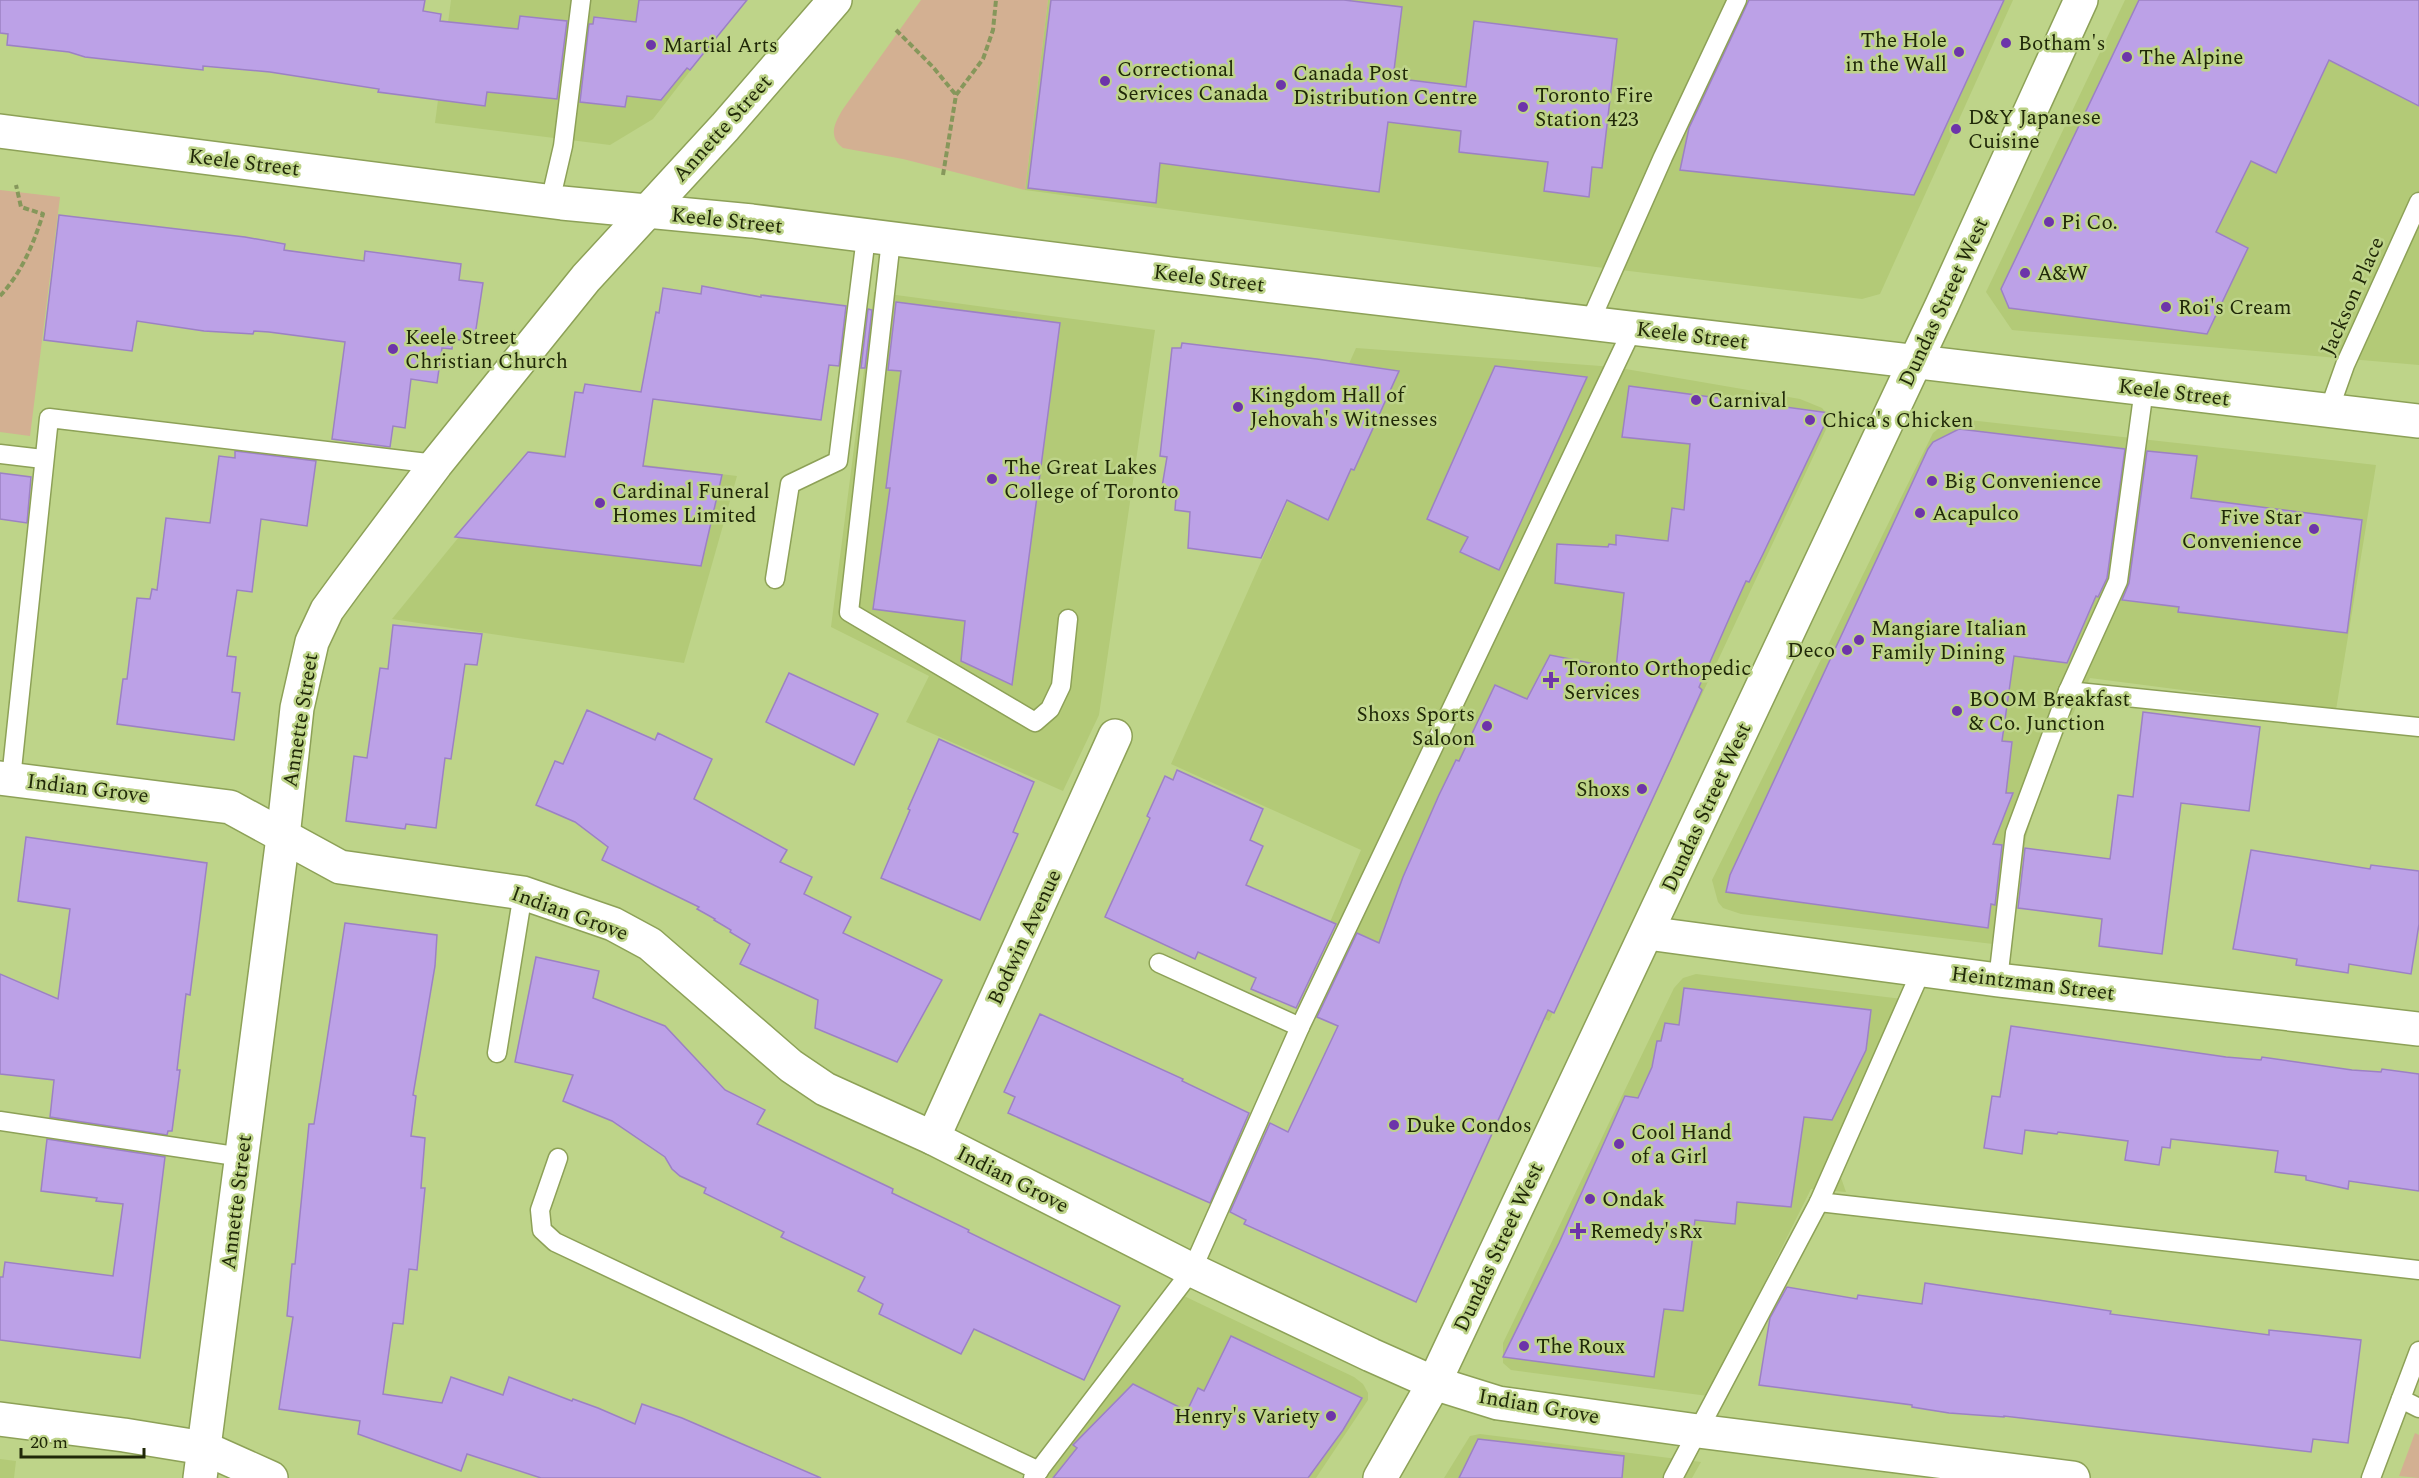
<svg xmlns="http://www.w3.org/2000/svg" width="2419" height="1478" viewBox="0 0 2419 1478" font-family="Spectral,serif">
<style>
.built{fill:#b3ca77}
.green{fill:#d3b092}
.building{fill:#bca1e7;stroke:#9c81c4;stroke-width:1.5}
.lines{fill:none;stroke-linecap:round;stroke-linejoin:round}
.lane-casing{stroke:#8da157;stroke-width:21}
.street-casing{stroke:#8da157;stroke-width:36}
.secondary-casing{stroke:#8da157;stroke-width:36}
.path{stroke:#86975b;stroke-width:4;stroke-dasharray:6 3;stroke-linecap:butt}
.lane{stroke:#fff;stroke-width:18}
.street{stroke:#fff;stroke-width:33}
.secondary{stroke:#fff;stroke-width:33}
.poi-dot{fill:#6d34aa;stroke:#bed489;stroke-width:2}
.labels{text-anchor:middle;stroke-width:5;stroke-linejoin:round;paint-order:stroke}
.poi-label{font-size:21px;fill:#202808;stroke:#bed489;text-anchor:start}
.street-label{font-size:21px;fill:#202808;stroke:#bed489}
</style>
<rect width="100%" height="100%" fill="#bed489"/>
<g class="built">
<path d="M451,0H745L653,119L610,145L435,123Z"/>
<path d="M1048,0H2013L1880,294L1862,299L1596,267L1025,190Z"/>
<path d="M2125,0H2419V365L2012,330L1986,292Z"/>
<path d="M874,292L1155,330L1099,715L1063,791L906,722L929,676L831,627Z"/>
<path d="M1356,348L1614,367L1800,399L1822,408L1827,414L1829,423L1549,1021L1370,942L1330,922L1361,850L1171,764Z"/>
<path d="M1969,420L2376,465L2336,710L2090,678L2045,773L2026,837L2010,946L1741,914L1723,908L1718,902L1712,880L1933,433L1942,426Z"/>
<path d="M529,451L737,476L684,663L392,619Z"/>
<path d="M1696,974L1919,1001L1839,1172L1846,1192L1811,1189L1708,1396L1511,1370L1503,1363V1343L1674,988L1683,978Z"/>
<path d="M1184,1296L1354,1377L1363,1384L1368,1393V1400L1316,1478H1040Z"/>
<path d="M1480,1434L1701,1462L1692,1478H1444L1470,1436Z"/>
<path d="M0,1459L16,1461L14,1478H0Z"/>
</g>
<g class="green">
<path d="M921,0H1048L1025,190L903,159L843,148C828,136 834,124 843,109Z"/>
<path d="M0,190L60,197L30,436L0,432Z"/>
<path d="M2415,1433L2419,1435V1478L2399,1476Z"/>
</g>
<g class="building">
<path d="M0,0H425L423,11L441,14L440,21L518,29L520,16L567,21L557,99L487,92L485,106L378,92L379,89L270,72L203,66V70L85,57L69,52L7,45L8,34L0,33Z"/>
<path d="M639,0H747L690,70L687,68L661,100L627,96L625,107L580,102L589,24H593L594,17L636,22Z"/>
<path d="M1051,0H1344L1402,7L1393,78L1466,87L1474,21L1617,39L1602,168L1592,167L1589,197L1544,191L1548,162L1459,152L1461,131L1388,122L1379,192L1160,163L1156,203L1028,188Z"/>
<path d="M1749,0H2004L1914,195L1680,170L1689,128Z"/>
<path d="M2139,0H2419V106L2329,60L2276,173L2251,161L2216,232L2248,248L2207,334L2009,308L2001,289Z"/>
<path d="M59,215L245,237L285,244L284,250L364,261L365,251L461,264L459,280L483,283L474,342L453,339L452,349L442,348L437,383L411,379L405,428L393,426L390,447L332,439L345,342L269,332L254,331L253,334L204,331L137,321L132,351L44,340Z"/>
<path d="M702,286L761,297V295L846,306L839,366L829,365L821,420L653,399L643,466L722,475L701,566L455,537L528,452L565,457L575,392L583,393L585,384L641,392L656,312L659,313L663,288L701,294Z"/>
<path d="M896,302L1060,323L1012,685L961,661L965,621L873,609L890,488H886L901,371L888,370Z"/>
<path d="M868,309L872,310L865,368H861Z"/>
<path d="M1182,343L1317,359L1399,371L1354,470L1351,469L1328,520L1287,500L1261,558L1188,548L1190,512L1175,510L1176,497L1161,493L1167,457L1160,456L1172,348H1181Z"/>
<path d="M1495,366L1587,377L1499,570L1460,552L1468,537L1427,519Z"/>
<path d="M1629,386L1830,413L1763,554L1749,582L1746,581L1731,614L1699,687L1702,690L1671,759L1554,1013L1548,1010L1416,1302L1244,1224L1246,1220L1230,1212L1270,1123L1288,1132L1338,1026L1317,1017L1357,933L1379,943L1403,877L1439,795L1456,760L1459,761L1495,685L1527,699L1550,655L1616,668L1624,593L1555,583L1557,544L1608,547L1609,544L1616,545V535L1668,541L1672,508L1684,510L1690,444L1622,437Z"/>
<path d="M1959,429L2125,449L2107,578L2098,597L2096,596L2067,663L2014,656L2002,741L2012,742L2006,793H2013L1993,844L2002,845L1995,905L1991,904L1988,928L1726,892L1730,875L1928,449L1933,442Z"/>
<path d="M235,451L316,461L307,526L261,519L252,592L237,590L227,656L236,657L232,692L240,693L234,740L117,724L123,679H127L137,598L150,599L152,589L157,590L166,518L210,523L219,456L235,458Z"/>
<path d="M2147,451L2197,456L2191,498L2362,520L2347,633L2178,612L2179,607L2122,600L2129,583Z"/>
<path d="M0,473L31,477L27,523L0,519Z"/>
<path d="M393,625L482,634L477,665L465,664L451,759L445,758L436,828L406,824L405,829L346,821L354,756L367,758L380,668L388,669Z"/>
<path d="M789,673L878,714L854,765L766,722Z"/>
<path d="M587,710L655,740L658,733L712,759L694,799L787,850L780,862L812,877L804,894L851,917L843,933L942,980L897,1062L815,1028L818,1000L740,964L750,944L730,932L731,930L714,920L715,919L697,909L699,907L602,860L608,847L575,822L536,805L555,761L563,764Z"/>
<path d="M2143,712L2260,727L2249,811L2181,803L2162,954L2099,946L2102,919L2018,908L2025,848L2110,859L2118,795L2133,797Z"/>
<path d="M939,739L1034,782L1013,832L1018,834L980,920L881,878L910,810L908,809Z"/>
<path d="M1177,770L1263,809L1250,840L1263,846L1246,885L1336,924L1296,1008L1251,989L1256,978L1198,952L1195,959L1105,917L1150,818L1147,816L1165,776L1173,780Z"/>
<path d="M26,837L207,863L190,995L186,994L177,1070H180L172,1131H168L167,1135L50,1117L54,1080L0,1074V974L58,999L70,909L18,901Z"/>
<path d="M2251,850L2370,869L2371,865L2419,871V924L2411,974L2349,964L2348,973L2296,965L2297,959L2233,949Z"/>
<path d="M345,923L437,935L435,966L413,1095L416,1096L411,1136L425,1138L421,1188H425L417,1270L409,1269L403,1324L393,1323L383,1394L442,1403L451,1377L503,1395L509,1377L572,1401L573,1399L598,1408L635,1424L642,1404L682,1418L821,1478H541L467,1454L461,1471L358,1434L360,1421L279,1409L293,1317L287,1316L292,1264H295L309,1124H314Z"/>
<path d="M536,957L599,971L593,998L665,1026L725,1090L765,1110L757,1124L893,1189L892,1193L969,1230L968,1232L1120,1306L1084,1380L974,1329L961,1354L879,1314L883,1304L858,1291L865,1277L781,1237L784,1232L704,1193L706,1188L680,1176L672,1169L665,1157L612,1121L563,1101L573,1075L515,1062Z"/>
<path d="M1684,988L1871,1010L1866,1050L1832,1120L1804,1117L1791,1207L1737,1202L1735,1224L1695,1220L1683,1311L1664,1309L1654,1377L1503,1357L1559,1243L1625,1096L1638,1098L1652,1067L1657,1041H1661L1665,1023L1679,1025Z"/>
<path d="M1040,1014L1183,1079L1182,1081L1249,1113L1210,1203L1008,1113L1015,1097L1004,1092Z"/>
<path d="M2011,1026L2226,1057L2261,1060L2262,1057L2352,1070L2381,1072L2382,1069L2419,1074V1191L2349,1181L2348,1189L2306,1180V1176L2275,1172L2278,1151L2171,1139L2170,1148L2162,1147L2159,1165L2125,1160L2128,1141L2058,1132L2057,1134L2025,1130L2022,1154L1984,1148L1992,1096L2000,1097Z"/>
<path d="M47,1139L165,1157L140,1358L0,1340V1277H3L5,1262L113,1276L123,1204L96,1201L97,1198L41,1191Z"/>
<path d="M1925,1283L2111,1311L2110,1314L2269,1335V1330L2361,1340L2348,1443L2313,1439L2311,1452L2004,1416V1417L1949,1413L1912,1407V1405L1759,1385L1770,1318L1787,1287L1857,1299L1858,1295L1922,1304Z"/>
<path d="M1231,1336L1362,1398L1343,1430L1308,1478H1053L1077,1448L1073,1445L1133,1384L1187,1411L1198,1388L1204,1391Z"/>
<path d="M1478,1439L1624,1456L1622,1478H1459Z"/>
</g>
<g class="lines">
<defs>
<g id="lane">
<path d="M550,202L563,146L581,0"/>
<path d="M891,240L849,612L1035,722L1050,709L1061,686L1068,619"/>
<path d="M1590,322L1663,157L1737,0"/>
<path d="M2329,410L2345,365L2419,202"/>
<path d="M0,454L43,459"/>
<path d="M775,579L790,484L838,461L866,237"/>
<path d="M2068,691L2118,581L2144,389"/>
<path d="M11,779L49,418L436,464"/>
<path d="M1159,963L1300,1027"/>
<path d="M1998,980L2015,833L2068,691L2419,727"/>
<path d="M497,1053L523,893"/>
<path d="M0,1121L242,1157"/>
<path d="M558,1158L540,1210L542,1230L555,1242L1039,1471"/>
<path d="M1819,1202L2419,1270"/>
<path d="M2401,1399L2419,1408"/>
<path d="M1033,1478L1192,1270L1300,1027L1633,328"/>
<path d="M1673,1478L1819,1202L1922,969"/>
<path d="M2371,1478L2419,1351"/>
</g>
<g id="street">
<path d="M0,778L230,807L340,867L523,893L613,924L650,944L791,1066L825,1089L933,1138L1192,1270L1371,1355L1434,1383L1498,1403L1698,1431L2073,1478"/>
<path d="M1647,933L1998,980L2419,1029"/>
<path d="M933,1138L1115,736"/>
<path d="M0,1419L124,1435L204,1448L271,1478"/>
</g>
<g id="secondary">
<path d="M0,131L562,203L752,221L1172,274L2419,421"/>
<path d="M200,1478L283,837L297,708L312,642L327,610L346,584L436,464L586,278L725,127L835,0"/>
<path d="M1380,1478L1434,1383L1942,305L2081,0"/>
</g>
</defs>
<use href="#lane" class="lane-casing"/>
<use href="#street" class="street-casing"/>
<use href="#secondary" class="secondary-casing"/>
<g class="path">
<path d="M896,30L933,67L956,95"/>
<path d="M943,175L956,95L983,59L993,30L996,0"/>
<path d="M0,296C22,272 33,245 43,214L21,207L16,185"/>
</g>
<use href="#lane" class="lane"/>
<use href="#street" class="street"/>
<use href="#secondary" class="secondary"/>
</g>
<g class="poi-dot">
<circle cx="2006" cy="43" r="6"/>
<circle cx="651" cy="45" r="6"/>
<circle cx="1959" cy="52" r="6"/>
<circle cx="2127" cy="57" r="6"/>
<circle cx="1105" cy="81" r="6"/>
<circle cx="1281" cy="85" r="6"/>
<circle cx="1523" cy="107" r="6"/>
<circle cx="1956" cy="129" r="6"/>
<circle cx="2049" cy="222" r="6"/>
<circle cx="2025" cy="273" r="6"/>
<circle cx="2166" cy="307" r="6"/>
<circle cx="393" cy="349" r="6"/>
<circle cx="1696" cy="400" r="6"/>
<circle cx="1238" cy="407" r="6"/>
<circle cx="1810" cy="420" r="6"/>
<circle cx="992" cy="479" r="6"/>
<circle cx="1932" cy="481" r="6"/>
<circle cx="600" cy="503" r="6"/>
<circle cx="1920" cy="513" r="6"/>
<circle cx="2314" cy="529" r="6"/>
<circle cx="1859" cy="640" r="6"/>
<circle cx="1847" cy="650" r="6"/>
<path d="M1548 671h6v6h6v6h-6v6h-6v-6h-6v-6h6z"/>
<circle cx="1957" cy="711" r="6"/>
<circle cx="1487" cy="726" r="6"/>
<circle cx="1642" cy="789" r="6"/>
<circle cx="1394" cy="1125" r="6"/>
<circle cx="1619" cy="1144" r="6"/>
<circle cx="1590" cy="1199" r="6"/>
<path d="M1575 1222h6v6h6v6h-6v6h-6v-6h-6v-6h6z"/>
<circle cx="1524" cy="1346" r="6"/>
<circle cx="1331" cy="1416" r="6"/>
</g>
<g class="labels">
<g class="poi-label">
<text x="1947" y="47" text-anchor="end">The Hole<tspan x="1947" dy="24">in the Wall</tspan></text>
<text x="2018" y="50">Botham's</text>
<text x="663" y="52">Martial Arts</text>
<text x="2139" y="64">The Alpine</text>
<text x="1117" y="76">Correctional<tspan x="1117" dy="24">Services Canada</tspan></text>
<text x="1293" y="80">Canada Post<tspan x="1293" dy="24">Distribution Centre</tspan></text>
<text x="1535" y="102">Toronto Fire<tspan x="1535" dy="24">Station 423</tspan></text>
<text x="1968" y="124">D&amp;Y Japanese<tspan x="1968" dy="24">Cuisine</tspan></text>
<text x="2061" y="229">Pi Co.</text>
<text x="2037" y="280">A&amp;W</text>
<text x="2178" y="314">Roi's Cream</text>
<text x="405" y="344">Keele Street<tspan x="405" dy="24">Christian Church</tspan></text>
<text x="1250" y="402">Kingdom Hall of<tspan x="1250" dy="24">Jehovah's Witnesses</tspan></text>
<text x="1708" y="407">Carnival</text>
<text x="1822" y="427">Chica's Chicken</text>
<text x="1004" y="474">The Great Lakes<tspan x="1004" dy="24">College of Toronto</tspan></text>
<text x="1944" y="488">Big Convenience</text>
<text x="612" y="498">Cardinal Funeral<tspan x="612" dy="24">Homes Limited</tspan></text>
<text x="1932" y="520">Acapulco</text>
<text x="2302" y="524" text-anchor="end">Five Star<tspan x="2302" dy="24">Convenience</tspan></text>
<text x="1871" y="635">Mangiare Italian<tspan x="1871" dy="24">Family Dining</tspan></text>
<text x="1835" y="657" text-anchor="end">Deco</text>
<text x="1564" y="675">Toronto Orthopedic<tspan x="1564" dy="24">Services</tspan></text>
<text x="1969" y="706">BOOM Breakfast<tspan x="1969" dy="24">&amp; Co. Junction</tspan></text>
<text x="1475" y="721" text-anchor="end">Shoxs Sports<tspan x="1475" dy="24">Saloon</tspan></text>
<text x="1630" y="796" text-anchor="end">Shoxs</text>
<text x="1406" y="1132">Duke Condos</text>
<text x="1631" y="1139">Cool Hand<tspan x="1631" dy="24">of a Girl</tspan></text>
<text x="1602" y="1206">Ondak</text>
<text x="1590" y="1238">Remedy'sRx</text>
<text x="1536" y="1353">The Roux</text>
<text x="1319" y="1423" text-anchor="end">Henry's Variety</text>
</g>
<g class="street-label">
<text transform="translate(722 128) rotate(-48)" y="7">Annette Street</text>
<text transform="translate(244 162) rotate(7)" y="7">Keele Street</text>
<text transform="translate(727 220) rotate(6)" y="7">Keele Street</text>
<text transform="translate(1209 278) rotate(7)" y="7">Keele Street</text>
<text transform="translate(2352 296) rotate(-66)" y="7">Jackson Place</text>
<text transform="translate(1943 302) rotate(-65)" y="7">Dundas Street West</text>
<text transform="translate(1692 335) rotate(7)" y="7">Keele Street</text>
<text transform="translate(2174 392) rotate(7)" y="7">Keele Street</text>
<text transform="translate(300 720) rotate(-81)" y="7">Annette Street</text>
<text transform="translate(88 788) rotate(7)" y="7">Indian Grove</text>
<text transform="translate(1706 807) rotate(-65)" y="7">Dundas Street West</text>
<text transform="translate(570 913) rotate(20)" y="7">Indian Grove</text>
<text transform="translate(1024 937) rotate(-65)" y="7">Bodwin Avenue</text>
<text transform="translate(2033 983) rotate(7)" y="7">Heintzman Street</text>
<text transform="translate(1013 1179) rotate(27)" y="7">Indian Grove</text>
<text transform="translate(236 1202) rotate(-83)" y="7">Annette Street</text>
<text transform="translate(1498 1247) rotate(-65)" y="7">Dundas Street West</text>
<text transform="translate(1539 1406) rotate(10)" y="7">Indian Grove</text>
</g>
</g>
<path d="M21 1448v9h123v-9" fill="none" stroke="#202808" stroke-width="3"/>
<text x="30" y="1448" font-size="18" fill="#202808" stroke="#bed489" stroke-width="4.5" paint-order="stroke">20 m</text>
</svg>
